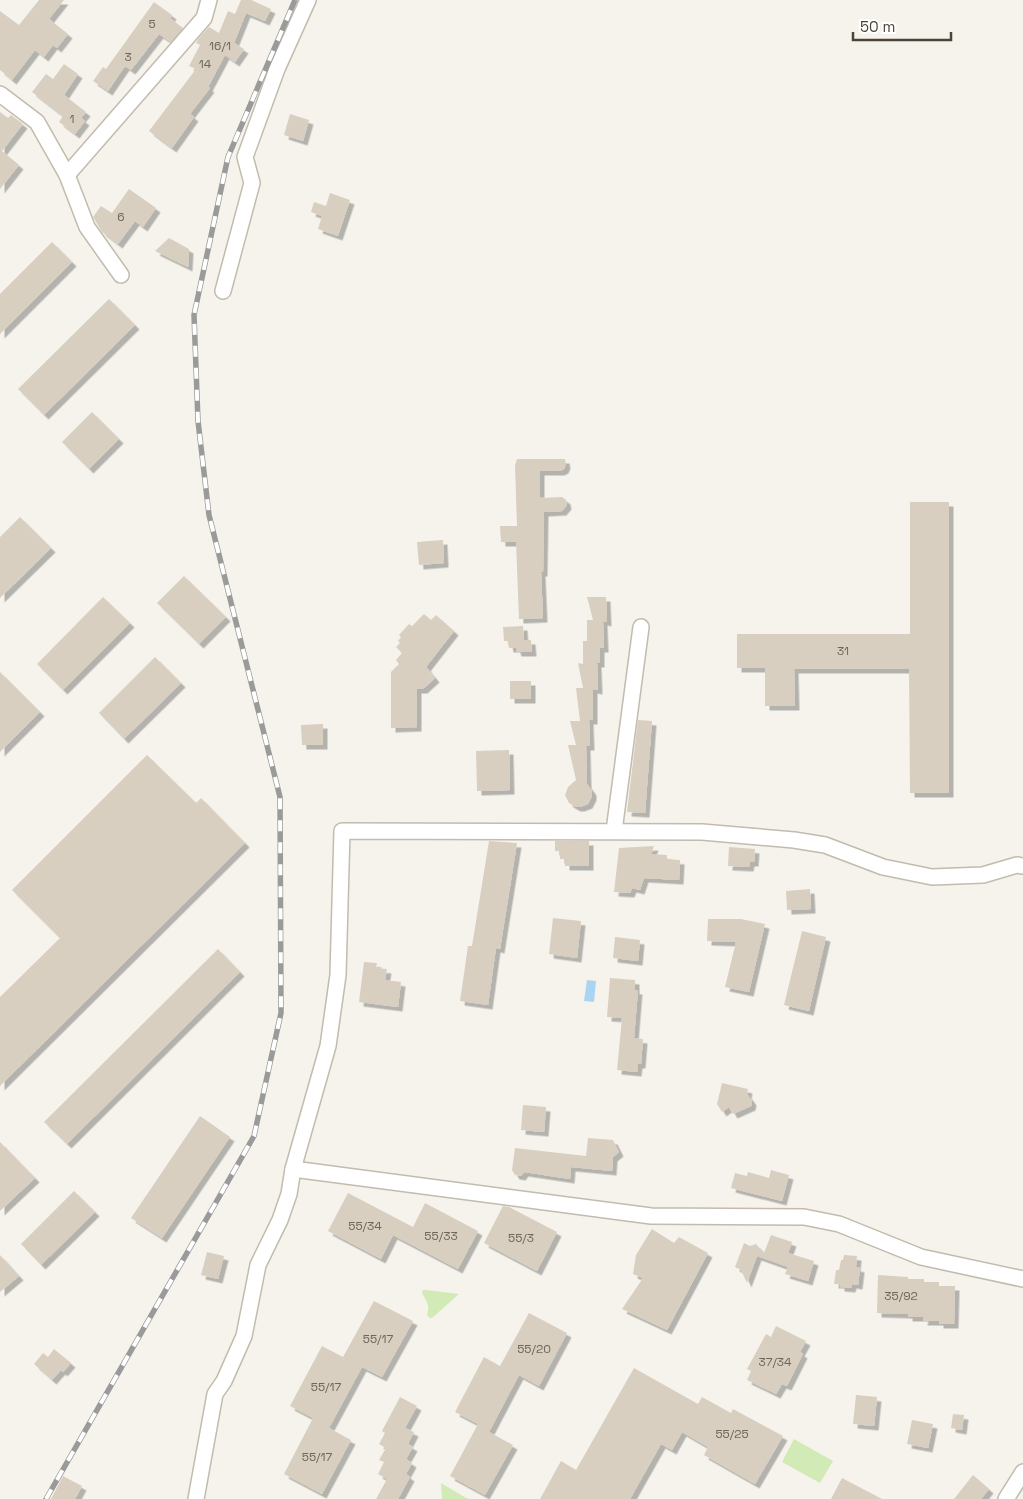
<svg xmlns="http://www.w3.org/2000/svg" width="1023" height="1499" viewBox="0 0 1023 1499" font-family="'Space Grotesk',sans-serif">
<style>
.green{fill:#d2eab5}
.water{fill:#a9d4f2}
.building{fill:#d8cfc1;filter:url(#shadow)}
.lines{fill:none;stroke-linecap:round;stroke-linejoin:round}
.street-casing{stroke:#c2bbae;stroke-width:18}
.street{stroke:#fff;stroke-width:15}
.rail-casing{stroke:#9a9a9a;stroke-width:5.5}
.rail{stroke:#fff;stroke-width:4;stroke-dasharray:11;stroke-linecap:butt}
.labels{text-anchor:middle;stroke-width:4.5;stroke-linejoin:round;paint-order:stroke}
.number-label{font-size:12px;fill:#6e675b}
</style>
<defs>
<filter id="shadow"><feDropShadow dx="4.5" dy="4.5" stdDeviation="0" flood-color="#0004"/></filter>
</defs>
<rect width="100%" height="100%" fill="#f6f3ec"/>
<g class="green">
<path d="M423,1290H426L459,1294L432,1318H430L427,1315C430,1307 427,1301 422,1293Z"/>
<path d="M794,1439L833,1461L820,1483L782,1462Z"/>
<path d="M441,1483L468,1499H442Z"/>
</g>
<path class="water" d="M587,980L596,981L594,1002L584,1001Z"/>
<g class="building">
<path d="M39,0H64L49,19L68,34L57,48L53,45L44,57L35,50L12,80L0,70V11L19,25Z"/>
<path d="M241,0H251L271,9L265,21L246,13L234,43L244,49L235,62L225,55L208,87L210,88L190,114L194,117L172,148L149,131L196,69L189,66L200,45L196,43L198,39L209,27L219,33L228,11L235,14Z"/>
<path d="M154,2L172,15L170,18L183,28L171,42L159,34L131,70L125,66L108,91L93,81L103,67L106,69Z"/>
<path d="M64,64L78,74L64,95L86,112L81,118L85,121L75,134L59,122L63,116L32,92L46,74L53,79Z"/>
<path d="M0,112L8,118L11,115L23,124L2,151L19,165L0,189Z"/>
<path d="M290,114L309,120L303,141L284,135Z"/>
<path d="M129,189L156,208L143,227L135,221L118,244L102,232L93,217L101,206L112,213Z"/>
<path d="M330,193L350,200L338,236L318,229L322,216L311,212L314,202L326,206Z"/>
<path d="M169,238L189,249L188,267L155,251Z"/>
<path d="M52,242L72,262L0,334V294Z"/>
<path d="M109,299L135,325L44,415L18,389Z"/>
<path d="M92,412L119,439L89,469L62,442Z"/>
<path d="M517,459H565L566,464L564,469L560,471H540V498L562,497L566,500L567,505L562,511L544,512L543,572H541L543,618L519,619L516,542H501L500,526H517L515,465Z"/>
<path d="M910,502H949V793H910L909,669H794L795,706H765V668H737V634H910Z"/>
<path d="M20,517L51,548L0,598V537Z"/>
<path d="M443,540L444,563L419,565L417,542Z"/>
<path d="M184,576L226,617L199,644L157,603Z"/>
<path d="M103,597L130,623L63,690L37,664Z"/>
<path d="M587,597H606L607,622L603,621L604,648H600V663H597L598,690L593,689V720H589L590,746H586L587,784L592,791V796L588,804L580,807H576L569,803L565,795L568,787L576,780L568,745H576L570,721H580L576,688H583L578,663L583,664V641H587V620H593Z"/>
<path d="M424,614L431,620L436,615L454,631L426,667L435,678L423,689H417V727L391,728V672L399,664L396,660L402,653L396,647L400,643L398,641L401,637L399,635L409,624L412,626Z"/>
<path d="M523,626L524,640H531L532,652H517L516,648H509L508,641H504L503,627Z"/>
<path d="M155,657L181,683L124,739L99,713Z"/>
<path d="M0,672L40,712L0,752Z"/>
<rect x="510" y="681" width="21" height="18"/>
<path d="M638,720L652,721L645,813L627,812Z"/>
<path d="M323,724V745H302L301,725Z"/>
<path d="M509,750L510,790L477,791L476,751Z"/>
<path d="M147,755L196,803L201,798L245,843L0,1086V997L60,938L12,890Z"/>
<path d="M489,841L517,843L500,949L496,948L488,1005L460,1001L468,946H472Z"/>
<path d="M555,841H589V866H565V859H560V851H555Z"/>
<path d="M654,846L651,854L667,855V859L680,860L679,880L644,878L640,890L632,888L630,893L614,892L619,848Z"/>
<path d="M729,847L755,849L754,862H750L749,867L728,866Z"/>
<path d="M810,889L811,909L787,910L786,891Z"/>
<path d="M553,918L581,921L577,958L549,954Z"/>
<path d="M708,919H741L765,924L749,992L725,987L736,942L707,941Z"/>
<path d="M802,931L826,937L809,1011L784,1005Z"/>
<path d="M615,937L640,940L638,961L613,958Z"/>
<path d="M218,949L240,972L67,1144L44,1122Z"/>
<path d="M364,962L377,963L376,968L387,969L385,980L401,982L398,1007L359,1002Z"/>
<path d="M610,978L635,980V990H638L634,1038L643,1039L641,1064H638L637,1072L617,1070L622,1018L607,1017Z"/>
<path d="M722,1083L748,1089L747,1094L752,1101L751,1106L733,1114L729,1107L722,1112L717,1104Z"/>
<path d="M523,1105L546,1107L544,1132L521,1130Z"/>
<path d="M200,1116L230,1137L162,1238L131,1218Z"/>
<path d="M588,1138L613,1140L619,1152L613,1157L612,1171L571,1167L570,1179L524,1172L521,1176L515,1175L512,1170L515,1148L586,1156Z"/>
<path d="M0,1142L35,1178L0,1211Z"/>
<path d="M771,1170L789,1175L782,1201L731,1188L735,1173L747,1176L748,1172L769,1178Z"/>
<path d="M74,1191L95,1212L41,1265L21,1244Z"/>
<path d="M348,1193L413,1227L425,1203L478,1231L458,1269L393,1235L381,1259L328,1231Z"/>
<path d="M503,1206L509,1207L557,1232L537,1271L484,1243Z"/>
<path d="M652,1229L674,1243L679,1237L708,1253L667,1330L622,1309L643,1278L633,1274L636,1255Z"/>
<path d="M771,1235L792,1242L788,1253L814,1261L808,1281L785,1274L788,1267L757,1256L747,1283L741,1270L735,1267L744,1243L750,1246L756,1244L764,1253Z"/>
<path d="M207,1252L224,1256L218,1279L201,1275Z"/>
<path d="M0,1255L19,1276L0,1292Z"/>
<path d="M844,1255L857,1256L856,1267L860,1268L858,1285L852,1284L851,1288L840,1287V1284H834L836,1270H839L841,1260H843Z"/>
<path d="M878,1275L908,1277V1279H924V1282H939V1286H955L954,1324H939V1321H923L924,1317H908V1314L877,1313Z"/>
<path d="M374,1301L413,1321L382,1377L362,1367L329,1428L351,1440L322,1494L284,1474L313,1418L290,1406L322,1346L343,1357Z"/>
<path d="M529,1313L567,1333L539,1386L519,1375L489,1432L513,1445L485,1495L450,1476L478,1424L455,1412L484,1357L500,1366Z"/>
<path d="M776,1326L806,1341L800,1352L803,1354L787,1386L782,1384L776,1394L747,1380L751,1371L747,1369L766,1334L771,1337Z"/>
<path d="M54,1349L71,1363L63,1372L61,1370L52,1380L34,1364L43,1353L48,1357Z"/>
<path d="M634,1368L698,1404L702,1397L731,1413L733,1409L783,1436L755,1484L704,1455L708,1447L682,1432L672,1450L661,1444L630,1499H540L561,1461L576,1470Z"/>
<path d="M856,1395L877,1397L874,1426L853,1424Z"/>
<path d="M400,1397L417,1406L405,1428L414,1432L408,1444L413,1447L406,1459L412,1463L406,1474L410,1477L398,1499H376L387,1479L378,1474L384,1462L379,1460L386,1448L379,1444L385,1433L382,1431Z"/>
<path d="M953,1414L964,1415L962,1430L951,1428Z"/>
<path d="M912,1420L933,1424L928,1448L907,1444Z"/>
<path d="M973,1475L989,1489L981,1499H954Z"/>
<path d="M63,1476L82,1486L75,1499H51Z"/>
<path d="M842,1478L882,1499H831Z"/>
</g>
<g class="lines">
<defs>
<g id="street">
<path d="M0,94L37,122L67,175L87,227L121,275"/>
<path d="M67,175L204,18L209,0"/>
<path d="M223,291L252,183L245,157L277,69L308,0"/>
<path d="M614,831L641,627"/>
<path d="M293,1169L651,1216L804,1217L839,1224L921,1257L1023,1279"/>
<path d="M196,1499L215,1394L224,1381L244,1336L258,1265L280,1220L289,1194L293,1169L328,1046L338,975L342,831L702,832L794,840L825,845L883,867L932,877L983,875L1017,865L1023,866"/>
<path d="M1006,1499L1023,1472"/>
</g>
</defs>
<use href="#street" class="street-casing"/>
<use href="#street" class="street"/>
<defs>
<path id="rail" d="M46,1499L254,1136L281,1013L280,797L209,515L198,421L194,315L228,157L295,0"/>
</defs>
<use href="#rail" class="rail-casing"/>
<use href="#rail" class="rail"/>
</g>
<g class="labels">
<g class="number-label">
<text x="152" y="28">5</text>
<text x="220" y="50">16/1</text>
<text x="128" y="61">3</text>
<text x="205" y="68">14</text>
<text x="72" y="123">1</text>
<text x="121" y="221">6</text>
<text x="843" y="655">31</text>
<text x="365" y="1230">55/34</text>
<text x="441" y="1240">55/33</text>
<text x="521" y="1242">55/3</text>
<text x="901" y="1300">35/92</text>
<text x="378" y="1343">55/17</text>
<text x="534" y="1353">55/20</text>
<text x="775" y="1366">37/34</text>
<text x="326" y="1391">55/17</text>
<text x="732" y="1438">55/25</text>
<text x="317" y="1461">55/17</text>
</g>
</g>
<path d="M853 32v8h98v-8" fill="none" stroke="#4b4439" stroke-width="2.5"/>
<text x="860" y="32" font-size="15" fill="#4b4439" stroke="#ffffff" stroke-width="4" paint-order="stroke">50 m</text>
</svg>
